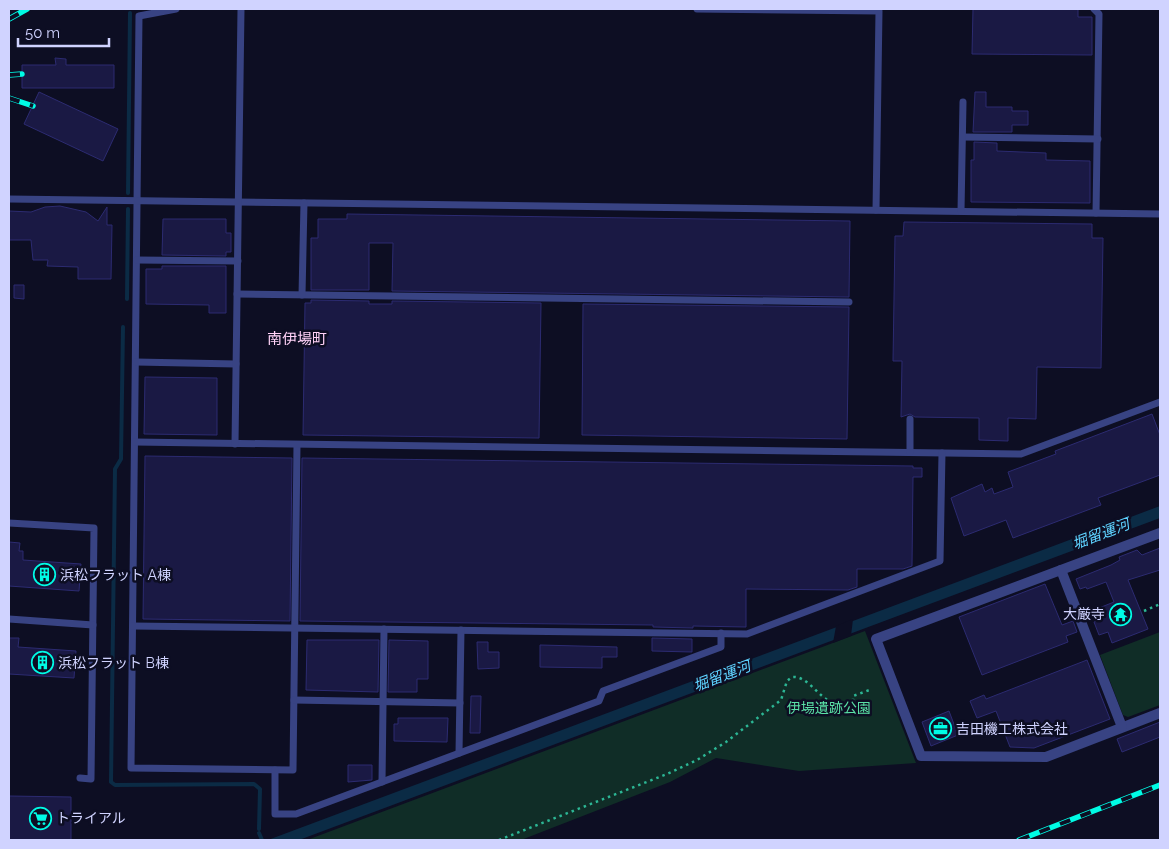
<svg xmlns="http://www.w3.org/2000/svg" width="1169" height="849" viewBox="0 0 1169 849" font-family="Raleway,'Noto Sans JP',sans-serif">
<style>
.green{fill:#102d27}
.water{fill:#0b2b45}
.pier{fill:#0d0e23}
.lines{fill:none;stroke-linecap:round;stroke-linejoin:round}
.stream{stroke:#0b2b45;stroke-width:4}
.building{fill:#1a1944;stroke:#2c2b71}
.path{stroke:#2cb694;stroke-width:2.5;stroke-dasharray:2.5 4;stroke-linecap:butt}
.service{stroke:#384383;stroke-width:7}
.minor{stroke:#384383;stroke-width:10}
.rail-casing{stroke:#00fbe5;stroke-width:5.5}
.rail{stroke:#0d0e23;stroke-width:4;stroke-dasharray:11;stroke-linecap:butt}
.labels{text-anchor:middle;stroke-width:5;stroke-linejoin:round;paint-order:stroke}
.poi-label{font-size:14px;fill:#d0d3ff;stroke:#0d0e23;text-anchor:start}
.park-label{font-size:14px;fill:#5ae1a6;stroke:#0d0e23}
.neighbourhood-label{font-size:15px;fill:#ffd2f7;stroke:#0d0e23}
.water-label{font-size:15px;font-style:italic;fill:#5ed2ff;stroke:#0d0e23}
</style>
<rect width="100%" height="100%" fill="#0d0e23"/>
<g class="green">
<path d="M865,631L916,763L799,771L716,758L670,782L521,840H307Z"/>
<path d="M1160,632V705L1128,717L1123,715L1100,655Z"/>
</g>
<path class="water" d="M1160,506V518L299,840H268Z"/>
<path class="pier" d="M853,619L851,636L833,643L836,626Z"/>
<g class="lines">
<g class="stream">
<path d="M128,193L130,13"/>
<path d="M127,299L128,209"/>
<path d="M123,327L121,459L115,469L111,782L115,785L254,784L260,789L259,829"/>
<path d="M259,833L262,840"/>
</g>
</g>
<g class="building">
<path d="M973,9H1078V17H1092V55L972,54Z"/>
<path d="M55,58L66,59V65H114V88H22V65H56Z"/>
<path d="M39,92L118,129L103,161L24,124Z"/>
<path d="M975,92H986V107H1012V111H1028V125H1012V132H973Z"/>
<path d="M974,142L997,143V151L1046,153V160L1090,161V203L971,202V160H974Z"/>
<path d="M60,206L86,212L98,221L107,207V225H112L111,279H78V267L47,266L48,260H33L31,240H9V211L31,212L45,207Z"/>
<path d="M347,214L850,221L849,297L392,291L393,243H369V290H311V238H318V219H347Z"/>
<path d="M163,219H226V233H231V252H226V256L162,255Z"/>
<path d="M904,222L1092,224V238H1103L1101,368L1037,367L1036,419L1008,418V441L979,440V418L915,417L910,414L901,417L902,361H893L895,236H903Z"/>
<path d="M162,266H226V313H209V305L146,304V269H162Z"/>
<path d="M14,285H24V299L14,298Z"/>
<path d="M311,300L369,301V304H392V301L541,303L539,438L303,435L305,303H311Z"/>
<path d="M583,304L849,307L847,439L582,435Z"/>
<path d="M145,377L217,378V435L144,434Z"/>
<path d="M1152,414L1160,435V475L1098,498L1101,505L1013,538L1006,520L964,536L951,498L982,484L985,492L992,488L994,494L1013,487L1008,472L1056,454L1055,451Z"/>
<path d="M145,456L292,458L290,621L143,619Z"/>
<path d="M302,458L913,466V468H922V477H913L912,566L903,569H857V587L848,590L746,589V627L693,626V628L653,627V625L300,621Z"/>
<path d="M9,542L20,543L19,551H23V560L81,564L79,591L9,586Z"/>
<path d="M1160,548V570L1128,580L1148,629L1112,643L1108,632L1099,635L1094,622L1103,619L1099,608L1114,602L1106,582L1087,589L1086,587L1080,589L1076,579L1111,565L1120,560L1119,557L1137,550L1142,555Z"/>
<path d="M1045,584L1062,625L1073,621L1077,632L1066,636L1068,642L982,675L959,617Z"/>
<path d="M9,638H19L18,647L76,651L74,678L9,674Z"/>
<path d="M652,638L692,639V652L652,651Z"/>
<path d="M307,640H379L378,692L306,690Z"/>
<path d="M389,640L428,641V679H417V692H388Z"/>
<path d="M477,642H488V652H499V668L478,669Z"/>
<path d="M540,645L617,647V657H602V668L540,667Z"/>
<path d="M1087,660L1110,719L1034,748L1010,747L996,711L977,718L970,701L984,695L986,699Z"/>
<path d="M471,696H481L480,733H470Z"/>
<path d="M949,711L958,735L931,746L922,722Z"/>
<path d="M398,718H448L447,742L394,741V724H398Z"/>
<path d="M1160,722V737L1122,752L1117,739Z"/>
<path d="M348,765H372V780L348,782Z"/>
<path d="M9,796L71,797V840H9Z"/>
</g>
<g class="lines">
<g class="path">
<path d="M1144,611L1160,604"/>
<path d="M499,840L667,774L697,760L726,742L781,700L787,681L792,677C807,675 819,698 833,703C839,706 846,705 853,704V696L872,689"/>
</g>
<g class="service">
<path d="M176,9L139,16L131,768L293,770L297,445"/>
<path d="M697,9L879,11L876,210"/>
<path d="M1094,9L1099,14L1096,213"/>
<path d="M963,137L1098,139"/>
<path d="M9,199L1160,214"/>
<path d="M961,211L963,102"/>
<path d="M137,260L238,261"/>
<path d="M237,294L849,302"/>
<path d="M302,295L304,203"/>
<path d="M136,362L236,364"/>
<path d="M135,442L1021,454L1160,402"/>
<path d="M235,444L241,9"/>
<path d="M910,452V419"/>
<path d="M9,523L94,528L91,779L80,778"/>
<path d="M9,619L93,625"/>
<path d="M133,626L747,634L940,561L942,453"/>
<path d="M294,700L460,703"/>
<path d="M459,753L461,630"/>
<path d="M275,770V814H296L599,701L603,691L721,647V633"/>
<path d="M382,782L384,629"/>
</g>
<g class="minor">
<path d="M1160,533L876,639L921,756L1046,757L1160,713"/>
<path d="M1061,570L1122,727"/>
</g>
<defs>
<g id="rail">
<path d="M9,19L27,9"/>
<path d="M9,75L22,74"/>
<path d="M9,98L33,106"/>
<path d="M1019,840L1160,785"/>
</g>
</defs>
<use href="#rail" class="rail-casing"/>
<use href="#rail" class="rail"/>
</g>
<defs>
<symbol id="building-ring" viewBox="-11 -11 22 22"><circle r="9.5" fill="#0d0e23" stroke="#00fbe5" stroke-width="1.5"/><path d="M-4-6H4V6H1V3H-1V6H-4ZM-2.5-4.3h1.7v1.8h-1.7ZM.8-4.3h1.7v1.8H.8ZM-2.5-1h1.7V.8h-1.7ZM.8-1h1.7V.8H.8Z" fill="#00fbe5"/></symbol>
<symbol id="temple-ring" viewBox="-11 -11 22 22"><circle r="9.5" fill="#0d0e23" stroke="#00fbe5" stroke-width="1.5"/><path d="M0-6L5-2H3V0L6.5 2.5H4V6H1.5V3h-3V6H-4V2.5H-6.5L-3 0V-2H-5Z" fill="#00fbe5"/></symbol>
<symbol id="office-ring" viewBox="-11 -11 22 22"><circle r="9.5" fill="#0d0e23" stroke="#00fbe5" stroke-width="1.5"/><path d="M-6-3h4V-5.5h4V-3h4V5H-6ZM-1-4.5V-3h2v-1.5ZM-6 0V1H6V0Z" fill="#00fbe5"/></symbol>
<symbol id="supermarket-ring" viewBox="-11 -11 22 22"><circle r="9.5" fill="#0d0e23" stroke="#00fbe5" stroke-width="1.5"/><path d="M-6-5.5h2.5l.6 2H6L4.5 2H-2.5L-4.4-4H-6ZM-1.5 3.2a1.3 1.3 0 1 0 .1 0ZM3 3.2a1.3 1.3 0 1 0 .1 0Z" fill="#00fbe5"/></symbol>
</defs>
<g fill-rule="evenodd">
<use href="#building-ring" x="32" y="562" width="25" height="25"/>
<use href="#temple-ring" x="1108" y="602" width="25" height="25"/>
<use href="#building-ring" x="30" y="650" width="25" height="25"/>
<use href="#office-ring" x="928" y="716" width="25" height="25"/>
<use href="#supermarket-ring" x="28" y="806" width="25" height="25"/>
</g>
<g class="labels">
<g class="poi-label">
<text x="60" y="580">浜松フラット A棟</text>
<text x="1105" y="619" text-anchor="end">大厳寺</text>
<text x="58" y="668">浜松フラット B棟</text>
<text x="956" y="734">吉田機工株式会社</text>
<text x="56" y="823">トライアル</text>
</g>
<g class="park-label">
<text x="829" y="713">伊場遺跡公園</text>
</g>
<g class="neighbourhood-label">
<text x="297" y="344">南伊場町</text>
</g>
<g class="water-label">
<text transform="translate(1101 534) rotate(-21)" y="5">堀留運河</text>
<text transform="translate(722 676) rotate(-21)" y="5">堀留運河</text>
</g>
</g>
<rect width="1169" height="849" fill="none" stroke="#d0d3ff" stroke-width="20"/>
<path d="M18 38v8h91v-8" fill="none" stroke="#d0d3ff" stroke-width="2.5"/>
<text x="25" y="38" font-size="15" fill="#d0d3ff" stroke="#0d0e23" stroke-width="4" paint-order="stroke">50 m</text>
</svg>
